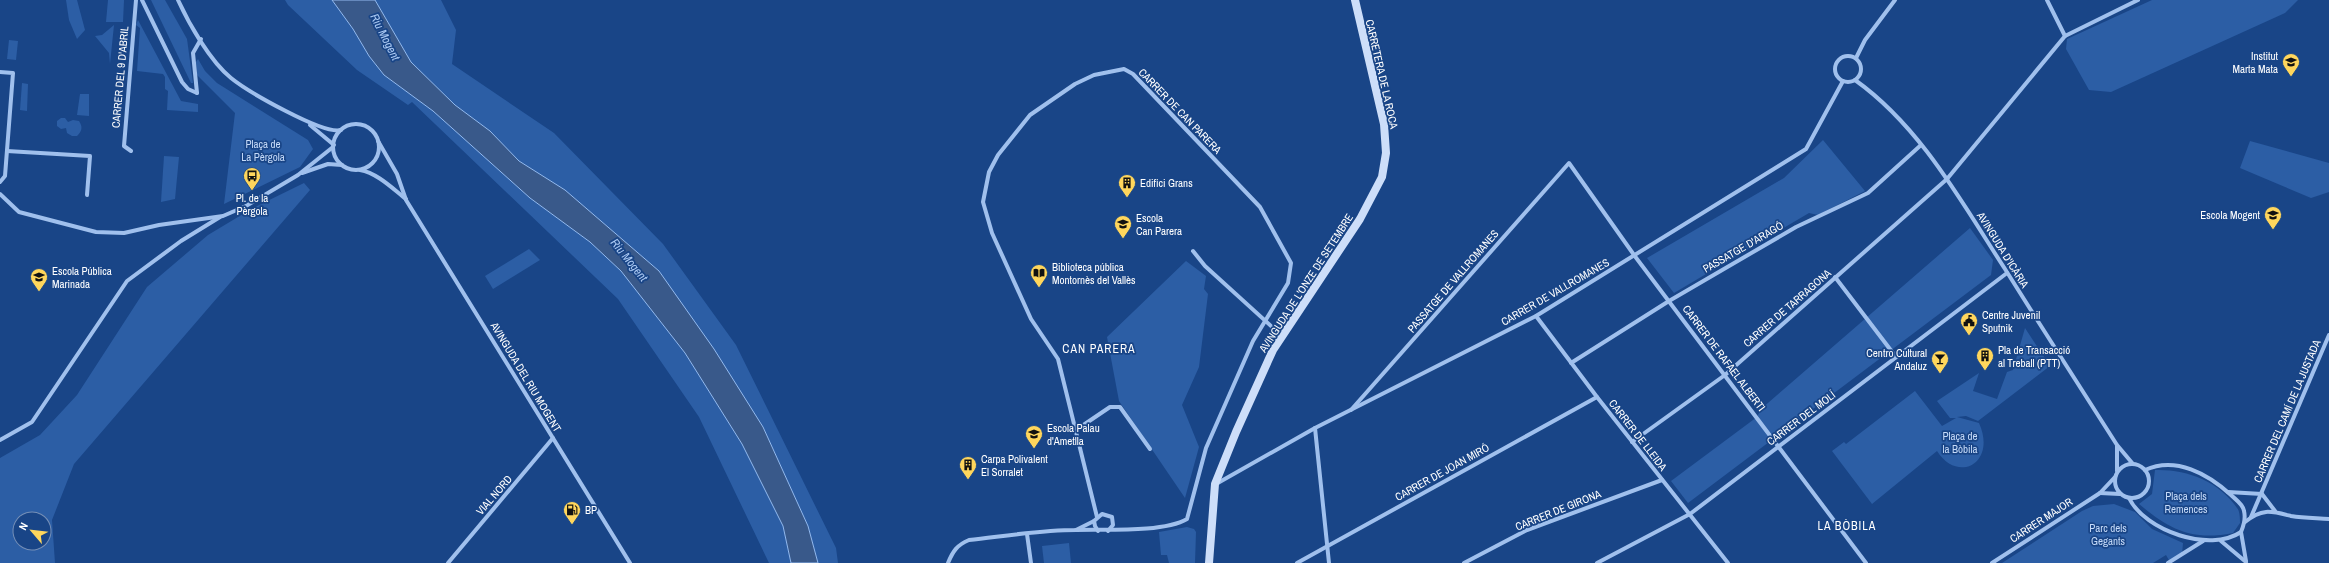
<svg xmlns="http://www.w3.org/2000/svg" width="2329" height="563" viewBox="0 0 2329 563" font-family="'Archivo Narrow',sans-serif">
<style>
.green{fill:#2c5ea5;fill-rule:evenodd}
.water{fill:#39598a;stroke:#93baef}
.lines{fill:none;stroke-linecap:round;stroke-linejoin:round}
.street{stroke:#a0c0ed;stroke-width:4}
.secondary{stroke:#cddef9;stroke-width:8}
.labels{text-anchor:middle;stroke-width:3.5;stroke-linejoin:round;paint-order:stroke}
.poi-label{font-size:11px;fill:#fff;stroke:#194587;text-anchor:start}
.street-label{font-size:11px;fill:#fff;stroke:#194587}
.park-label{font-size:11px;fill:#c6dbf9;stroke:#194587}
.water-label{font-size:12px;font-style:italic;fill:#accaf4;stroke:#194587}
.neighbourhood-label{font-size:12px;letter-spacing:1px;fill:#fff;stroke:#194587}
</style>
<rect width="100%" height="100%" fill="#194587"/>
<g class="green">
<path d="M66,0H77L85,30L77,39L69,20Z"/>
<path d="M108,0H124L123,22H106Z"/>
<path d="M151,0H165L187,39L193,83H191Z"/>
<path d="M285,0H332L353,29L369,56L384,75L433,111L530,198L590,242L621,271L685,353L742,444L783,526L791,563H769L699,417L618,299L412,102L408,105L357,70L288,5Z"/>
<path d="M375,0H441L456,30L452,64L554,133L663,244L736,345L836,548L838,563H818L808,526L763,427L659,271L565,190L519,161L490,131L455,105L411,62Z"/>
<path d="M2152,0H2298L2285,13L2111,92L2089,90L2066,49L2067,39Z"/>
<path d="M138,20L181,101L198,104V112L167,110L168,91L165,89V77L163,74L137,71L140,28L136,25Z"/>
<path d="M114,25L110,64L109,53L95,36L102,35Z"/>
<path d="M9,40L18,41L16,60L7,59Z"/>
<path d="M198,59L205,71L217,83L308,140L313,149L300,167L224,204L235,113L197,75L196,62Z"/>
<path d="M22,83L28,84L27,111L20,110Z"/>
<path d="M80,94H89V116L77,115Z"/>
<path d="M61,118H65L68,122L73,120L79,121C83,127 82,131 77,136H72L67,133L66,128L61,129L57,126V121Z"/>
<path d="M1823,140L1865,191L1818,215L1809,213L1674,293L1647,258L1784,178Z"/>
<path d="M2250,141L2329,163V192L2311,198L2240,168Z"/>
<path d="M164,156L179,157L175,199L161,202Z"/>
<path d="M304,183L310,190L74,464L52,520L55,563H0V458L40,435L77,395L147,287L208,235L253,208ZM20,519H44V543H20Z"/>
<path d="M1970,228L1993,260L1991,275L1688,503L1671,481L1757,417L1761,409Z"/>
<path d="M529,249L540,260L493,289L485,276Z"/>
<path d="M1186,261L1206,276L1204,289L1208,294L1199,367L1182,405L1199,447L1185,498L1119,401L1107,337Z"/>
<path d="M2025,328L2050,366L1978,421L1966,416L1957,417L1979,423C1997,463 1958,484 1937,451L1872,504L1832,451L1844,442L1846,444L1915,391L1942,426L1956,418H1950L1937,401L1979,373L1973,391L1997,399L2007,372L2013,370Z"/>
<path d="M2155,470C2186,469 2219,481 2237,508C2240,511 2240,519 2240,523L2233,533C2192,541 2170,530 2139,504L2152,494Z"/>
<path d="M2114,504L2135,512L2152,529L2183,543L2182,554L2170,562L2166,555L2153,563H2002L2082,511L2093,506Z"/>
<path d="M1187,527L1194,529L1196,532L1195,563H1169L1167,555H1161L1159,532Z"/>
<path d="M1069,543L1071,563H1044L1042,546Z"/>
</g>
<path class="water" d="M332,0H375L411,62L455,105L490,131L519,161L565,190L659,271L714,349L763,427L808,526L818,563H791L783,526L742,444L685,353L621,271L590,242L530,198L433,111L384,75L369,56L353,29Z"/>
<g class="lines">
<g class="street">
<path d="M142,0L182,82L188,89L197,93"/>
<path d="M178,0C189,24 210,61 231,78C247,91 323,135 341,130"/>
<path d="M2047,0L2065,36"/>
<circle cx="1848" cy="69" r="13"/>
<path d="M1856,58L1865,40L1895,0"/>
<path d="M0,72L13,73L5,176L0,182"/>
<path d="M1855,80C1921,127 1962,203 2005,269C2042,328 2080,387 2117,445L2133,464"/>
<path d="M197,93L193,53L201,39"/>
<circle cx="356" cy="147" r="23"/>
<path d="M310,125L334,145"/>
<path d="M378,141L397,174L406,200L630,563"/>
<path d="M7,151L90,156L87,195"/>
<path d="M131,151L124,146L136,0"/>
<path d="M360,170C377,173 392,188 406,199"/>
<path d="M302,173L328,164L342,165"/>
<path d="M0,194L19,212L96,232L124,233L159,225L223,216L246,206L298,175L333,147"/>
<path d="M1193,251L1205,266L1282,336"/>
<path d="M1835,277L1896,357"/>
<path d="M1536,316L1597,397L1728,563"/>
<path d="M1571,363L1669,301L1796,227L1868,193L1921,145"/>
<path d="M1351,410L1569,163L1634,255L1866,563"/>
<path d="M1315,428L1329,563"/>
<path d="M1076,430L1110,407H1120L1150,449"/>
<path d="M0,440L32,422L127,281L181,241L220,217"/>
<path d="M1632,442L1725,375L1947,179L2065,36L2138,0"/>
<path d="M2117,446V471"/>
<circle cx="2132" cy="481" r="17"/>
<path d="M1216,484L1315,428L1536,316L1806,149L1843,81"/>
<path d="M2228,492L2262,494"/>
<path d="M2100,493L2120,494"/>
<path d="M2262,494L2275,511"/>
<path d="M2129,498C2145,531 2210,553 2241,532C2244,525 2246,519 2244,511C2243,504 2236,500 2231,495C2208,474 2176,456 2145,470"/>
<path d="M2251,517L2329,335"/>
<path d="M2245,522C2262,508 2271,511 2291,516C2304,518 2316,518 2329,519"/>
<path d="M1076,530L1094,521"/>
<path d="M1098,531L1095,526L1094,521L1102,514L1112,517L1113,525L1108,531"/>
<path d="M2241,532L2246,561"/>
<path d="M1027,534L1031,563"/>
<path d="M2221,541L2246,562"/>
<path d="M448,563L553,438"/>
<path d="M948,563C953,551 957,545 969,540C1005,536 1041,530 1076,530C1104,529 1163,533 1187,519L1206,448L1253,341L1288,283L1291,263L1260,207L1133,74L1124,69L1094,75L1075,84L1030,115L998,155L989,172L983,202L992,233L1031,319L1058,359L1097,517"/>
<path d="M1297,563L1597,397"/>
<path d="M1464,563L1527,530L1662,480"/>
<path d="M1597,563L1690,514L2007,273"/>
<path d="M1992,563L2100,493L2115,477"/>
<path d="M2168,563L2203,541"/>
</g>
<path class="secondary" d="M1209,563L1215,484L1236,432L1273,350L1360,219L1382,177L1386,153L1384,124L1355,0"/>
</g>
<defs>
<symbol id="school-pin" viewBox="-11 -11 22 30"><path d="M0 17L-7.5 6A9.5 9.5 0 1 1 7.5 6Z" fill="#ffd65c" stroke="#194587"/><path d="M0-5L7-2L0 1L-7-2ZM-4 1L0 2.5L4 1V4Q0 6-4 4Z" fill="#111"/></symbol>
<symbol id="bus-pin" viewBox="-11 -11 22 30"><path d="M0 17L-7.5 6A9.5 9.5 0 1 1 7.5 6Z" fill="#ffd65c" stroke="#194587"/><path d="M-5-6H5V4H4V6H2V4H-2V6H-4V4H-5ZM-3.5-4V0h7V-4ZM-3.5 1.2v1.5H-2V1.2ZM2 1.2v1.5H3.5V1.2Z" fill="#111"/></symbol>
<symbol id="building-pin" viewBox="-11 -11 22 30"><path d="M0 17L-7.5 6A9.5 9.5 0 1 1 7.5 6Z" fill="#ffd65c" stroke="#194587"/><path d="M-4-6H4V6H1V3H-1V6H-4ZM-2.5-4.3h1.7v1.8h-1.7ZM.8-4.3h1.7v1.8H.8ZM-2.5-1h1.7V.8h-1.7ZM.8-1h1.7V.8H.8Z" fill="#111"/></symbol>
<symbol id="library-pin" viewBox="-11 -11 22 30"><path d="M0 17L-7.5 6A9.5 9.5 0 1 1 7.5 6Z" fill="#ffd65c" stroke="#194587"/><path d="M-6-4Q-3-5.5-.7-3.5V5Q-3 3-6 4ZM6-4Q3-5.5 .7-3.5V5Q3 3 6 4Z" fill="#111"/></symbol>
<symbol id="civic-pin" viewBox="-11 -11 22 30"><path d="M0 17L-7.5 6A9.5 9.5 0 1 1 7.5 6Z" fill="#ffd65c" stroke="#194587"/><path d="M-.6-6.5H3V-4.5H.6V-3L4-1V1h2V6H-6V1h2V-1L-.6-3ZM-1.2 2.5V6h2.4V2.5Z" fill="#111"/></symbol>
<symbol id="bar-pin" viewBox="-11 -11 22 30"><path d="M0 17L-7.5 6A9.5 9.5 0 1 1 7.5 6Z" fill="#ffd65c" stroke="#194587"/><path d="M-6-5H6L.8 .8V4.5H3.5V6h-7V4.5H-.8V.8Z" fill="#111"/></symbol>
<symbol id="fuel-pin" viewBox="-11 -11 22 30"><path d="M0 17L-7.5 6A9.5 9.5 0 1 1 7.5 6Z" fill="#ffd65c" stroke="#194587"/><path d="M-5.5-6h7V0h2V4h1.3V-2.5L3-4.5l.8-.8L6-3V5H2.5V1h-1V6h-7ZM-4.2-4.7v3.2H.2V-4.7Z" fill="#111"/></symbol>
</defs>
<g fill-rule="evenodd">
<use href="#school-pin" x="2281" y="52" width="20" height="27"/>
<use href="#bus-pin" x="242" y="166" width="20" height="27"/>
<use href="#building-pin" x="1117" y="173" width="20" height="27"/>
<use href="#school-pin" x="2263" y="205" width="20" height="27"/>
<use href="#school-pin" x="1113" y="214" width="20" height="27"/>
<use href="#library-pin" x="1029" y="263" width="20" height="27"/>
<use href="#school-pin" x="29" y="267" width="20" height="27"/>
<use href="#civic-pin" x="1959" y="311" width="20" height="27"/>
<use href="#building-pin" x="1975" y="346" width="20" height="27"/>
<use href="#bar-pin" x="1930" y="349" width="20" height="27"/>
<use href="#school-pin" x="1024" y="424" width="20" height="27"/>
<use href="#building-pin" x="958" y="455" width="20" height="27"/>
<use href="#fuel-pin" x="562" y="500" width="20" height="27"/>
</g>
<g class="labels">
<g class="poi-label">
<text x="2278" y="60" text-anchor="end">Institut<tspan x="2278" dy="13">Marta Mata</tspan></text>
<text x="1140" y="187">Edifici Grans</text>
<text x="252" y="202" text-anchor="middle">Pl. de la<tspan x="252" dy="13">Pèrgola</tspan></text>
<text x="2260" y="219" text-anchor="end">Escola Mogent</text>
<text x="1136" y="222">Escola<tspan x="1136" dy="13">Can Parera</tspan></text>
<text x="1052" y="271">Biblioteca pública<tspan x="1052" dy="13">Montornès del Vallès</tspan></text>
<text x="52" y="275">Escola Pública<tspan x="52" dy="13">Marinada</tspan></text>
<text x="1982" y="319">Centre Juvenil<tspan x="1982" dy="13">Sputnik</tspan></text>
<text x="1998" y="354">Pla de Transacció<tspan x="1998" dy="13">al Treball (PTT)</tspan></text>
<text x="1927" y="357" text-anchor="end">Centro Cultural<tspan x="1927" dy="13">Andaluz</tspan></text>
<text x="1047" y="432">Escola Palau<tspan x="1047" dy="13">d'Ametlla</tspan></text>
<text x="981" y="463">Carpa Polivalent<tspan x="981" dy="13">El Sorralet</tspan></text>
<text x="585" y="514">BP</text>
</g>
<g class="street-label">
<text transform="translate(1382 74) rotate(77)" y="4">CARRETERA DE LA ROCA</text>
<text transform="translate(120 77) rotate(-85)" y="4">CARRER DEL 9 D'ABRIL</text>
<text transform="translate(1180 111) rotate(46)" y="4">CARRER DE CAN PARERA</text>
<text transform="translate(1743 247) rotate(-30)" y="4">PASSATGE D'ARAGÓ</text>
<text transform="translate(2003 250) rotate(58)" y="4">AVINGUDA D'ICÀRIA</text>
<text transform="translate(1453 281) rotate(-49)" y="4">PASSATGE DE VALLROMANES</text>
<text transform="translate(1306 283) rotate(-57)" y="4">AVINGUDA DE L'ONZE DE SETEMBRE</text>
<text transform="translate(1555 292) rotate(-30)" y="4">CARRER DE VALLROMANES</text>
<text transform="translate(1787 308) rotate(-41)" y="4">CARRER DE TARRAGONA</text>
<text transform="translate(1724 358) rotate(53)" y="4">CARRER DE RAFAEL ALBERTI</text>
<text transform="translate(526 377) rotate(59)" y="4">AVINGUDA DEL RIU MOGENT</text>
<text transform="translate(2287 411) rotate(-67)" y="4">CARRER DEL CAMÍ DE LA JUSTADA</text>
<text transform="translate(1801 418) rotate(-37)" y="4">CARRER DEL MOLÍ</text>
<text transform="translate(1638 435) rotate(52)" y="4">CARRER DE LLEIDA</text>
<text transform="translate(1442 472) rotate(-29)" y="4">CARRER DE JOAN MIRÓ</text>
<text transform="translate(494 495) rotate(-49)" y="4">VIAL NORD</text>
<text transform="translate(1558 510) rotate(-22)" y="4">CARRER DE GIRONA</text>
<text transform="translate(2041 520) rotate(-33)" y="4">CARRER MAJOR</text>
</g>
<g class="park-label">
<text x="263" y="148">Plaça de<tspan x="263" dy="13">La Pèrgola</tspan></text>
<text x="1960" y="440">Plaça de<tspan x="1960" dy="13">la Bòbila</tspan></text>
<text x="2186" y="500">Plaça dels<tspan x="2186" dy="13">Remences</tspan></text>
<text x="2108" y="532">Parc dels<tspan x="2108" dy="13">Gegants</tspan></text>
</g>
<g class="water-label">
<text transform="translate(385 37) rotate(63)" y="4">Riu Mogent</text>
<text transform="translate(629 260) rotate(51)" y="4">Riu Mogent</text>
</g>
<g class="neighbourhood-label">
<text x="1099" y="353">CAN PARERA</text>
<text x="1847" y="530">LA BÒBILA</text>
</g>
</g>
<g transform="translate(32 531) rotate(298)"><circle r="19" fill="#194587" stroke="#758fb7"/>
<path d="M0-3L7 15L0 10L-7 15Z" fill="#ffd65c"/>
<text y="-6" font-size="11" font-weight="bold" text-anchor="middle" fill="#ffffff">N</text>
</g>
</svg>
